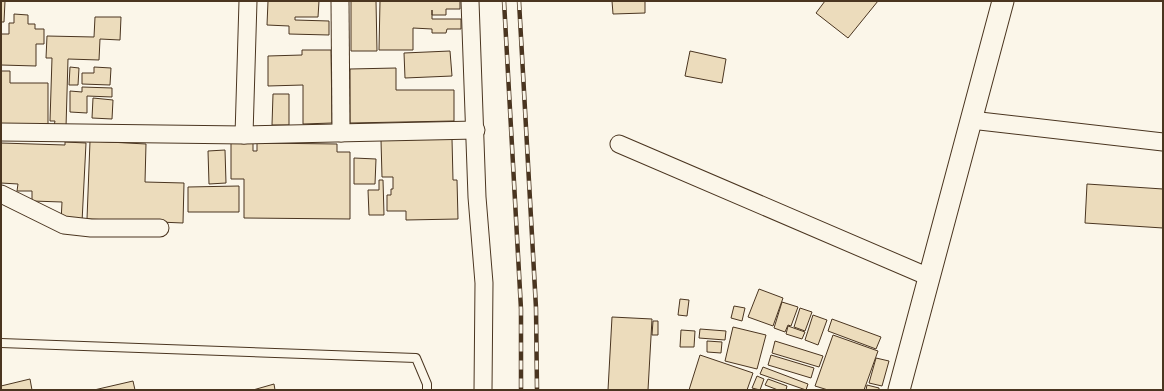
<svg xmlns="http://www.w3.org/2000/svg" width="1164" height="391" viewBox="0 0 1164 391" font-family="Ubuntu,sans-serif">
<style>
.building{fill:#ecdcbc;stroke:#4a3520}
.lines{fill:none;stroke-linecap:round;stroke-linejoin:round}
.service-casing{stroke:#4a3520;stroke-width:10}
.minor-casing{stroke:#4a3520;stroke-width:19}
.tertiary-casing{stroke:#4a3520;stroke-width:23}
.service{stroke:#fbf6e9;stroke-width:8}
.minor{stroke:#fbf6e9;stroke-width:17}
.tertiary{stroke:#fbf6e9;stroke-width:21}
.rail-casing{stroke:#4a3520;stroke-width:4.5}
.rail{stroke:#fbf6e9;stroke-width:3;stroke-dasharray:9;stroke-linecap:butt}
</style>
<rect width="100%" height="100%" fill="#fbf6e9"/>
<g class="building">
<path d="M1,1H5L4,22H1Z"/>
<path d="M268,1H319L318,17H295V20L329,21V35L289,34V26L267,25Z"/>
<path d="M351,1H376L377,51H351Z"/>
<path d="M380,1H460V9H446V15H432V10V19H461V29H447L446,33H432V29L413,28V50H379Z"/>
<path d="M612,1H645V13L613,14Z"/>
<path d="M825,1H878L848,38L816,13Z"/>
<path d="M14,14L28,15V24H35V29H44V44H36V66L1,65V34H9V23H14Z"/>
<path d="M95,17H121L120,40L100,39L99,60L68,59L66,127L54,126L55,121H50L52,58H46L47,36L94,37Z"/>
<path d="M302,50H331L332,123L303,124V85L268,86V56L302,55Z"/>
<path d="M450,51L452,76L405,78L404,53Z"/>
<path d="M690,51L726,59L722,83L685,76Z"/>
<path d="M70,67L79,68L78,85H69Z"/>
<path d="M94,67L111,68L110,85L82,84V73H94Z"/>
<path d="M396,68V90H454V121L350,123V69Z"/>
<path d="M1,71H10V83H48V124H32V129H1Z"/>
<path d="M82,87L112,88V97L87,96V113L70,112V91L82,92Z"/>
<path d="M273,94H289V125H272Z"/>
<path d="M93,98L113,100L112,119L92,118Z"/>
<path d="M452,139L453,180H457L458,219L406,220V211H387V195H391V189H393V177H382L381,140Z"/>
<path d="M90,141L146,144L145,182L184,183L183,223L87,219Z"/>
<path d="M65,142L86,143L82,222H61L62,202L32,201V191H17L18,184L1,183V143L65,145Z"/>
<path d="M231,143H253V151H257V143L337,144V152H350V219L244,218V179H231Z"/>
<path d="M225,150L226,183L209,184L208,151Z"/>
<path d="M354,158L376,159L375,184H354Z"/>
<path d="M379,180H383L384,215H369L368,190H379Z"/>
<path d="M1087,184L1163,189V228L1085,223Z"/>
<path d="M239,186V212H188V187Z"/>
<path d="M759,289L783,298L773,326L748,317Z"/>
<path d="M680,299L689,300L687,316L678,315Z"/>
<path d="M782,302L798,307L791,326L788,325L785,332L774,328Z"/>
<path d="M734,306L745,308L742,321L731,318Z"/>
<path d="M800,308L812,312L805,331L794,327Z"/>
<path d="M813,315L827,320L818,345L805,340Z"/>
<path d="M612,317L652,319L648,390H608Z"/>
<path d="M832,319L881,337L876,349L828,331Z"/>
<path d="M653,321H658V335H652Z"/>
<path d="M788,326L805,332L802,339L786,334Z"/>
<path d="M733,327L766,335L757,369L725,361Z"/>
<path d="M700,329L726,331L725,340L699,338Z"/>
<path d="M681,330L695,331L694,347H680Z"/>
<path d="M833,335L878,351L864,390H828L815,386Z"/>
<path d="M707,341L722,342L721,353L707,352Z"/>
<path d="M775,341L823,356L819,367L772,353Z"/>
<path d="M700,355L753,373L747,390H689Z"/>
<path d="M771,355L814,368L811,378L768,365Z"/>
<path d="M876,358L889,361L882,386L869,383Z"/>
<path d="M763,367L808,384L806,390L760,374Z"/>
<path d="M757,376L764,379L760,390L752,388Z"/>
<path d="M30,379L32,390H1V386Z"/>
<path d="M768,379L787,386L786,390H778L765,385Z"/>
<path d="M133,381L135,390H94Z"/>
<path d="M274,384L275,390H253Z"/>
<path d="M867,385L879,388V390H866Z"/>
</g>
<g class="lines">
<defs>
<path id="service" d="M1,343L416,358L427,384V390"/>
<g id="minor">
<path d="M340,1L341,133"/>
<path d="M470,1L477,197L484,283L483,390"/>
<path d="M971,120L1163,142"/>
<path d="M1,132L244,135L476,130"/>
<path d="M244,135L248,1"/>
<path d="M619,144L929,277"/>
<path d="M1,194L64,225L91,228H160"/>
</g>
<path id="tertiary" d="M899,390L1003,1"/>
</defs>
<use href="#service" class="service-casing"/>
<use href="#minor" class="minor-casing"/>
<use href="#tertiary" class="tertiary-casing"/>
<use href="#service" class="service"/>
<use href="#minor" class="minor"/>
<use href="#tertiary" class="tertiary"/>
<defs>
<g id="rail">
<path d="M504,1L521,309V390"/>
<path d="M519,1L536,308L537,390"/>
</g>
</defs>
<use href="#rail" class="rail-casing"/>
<use href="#rail" class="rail"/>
</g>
<rect width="1164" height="391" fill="none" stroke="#4a3520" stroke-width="4"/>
</svg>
